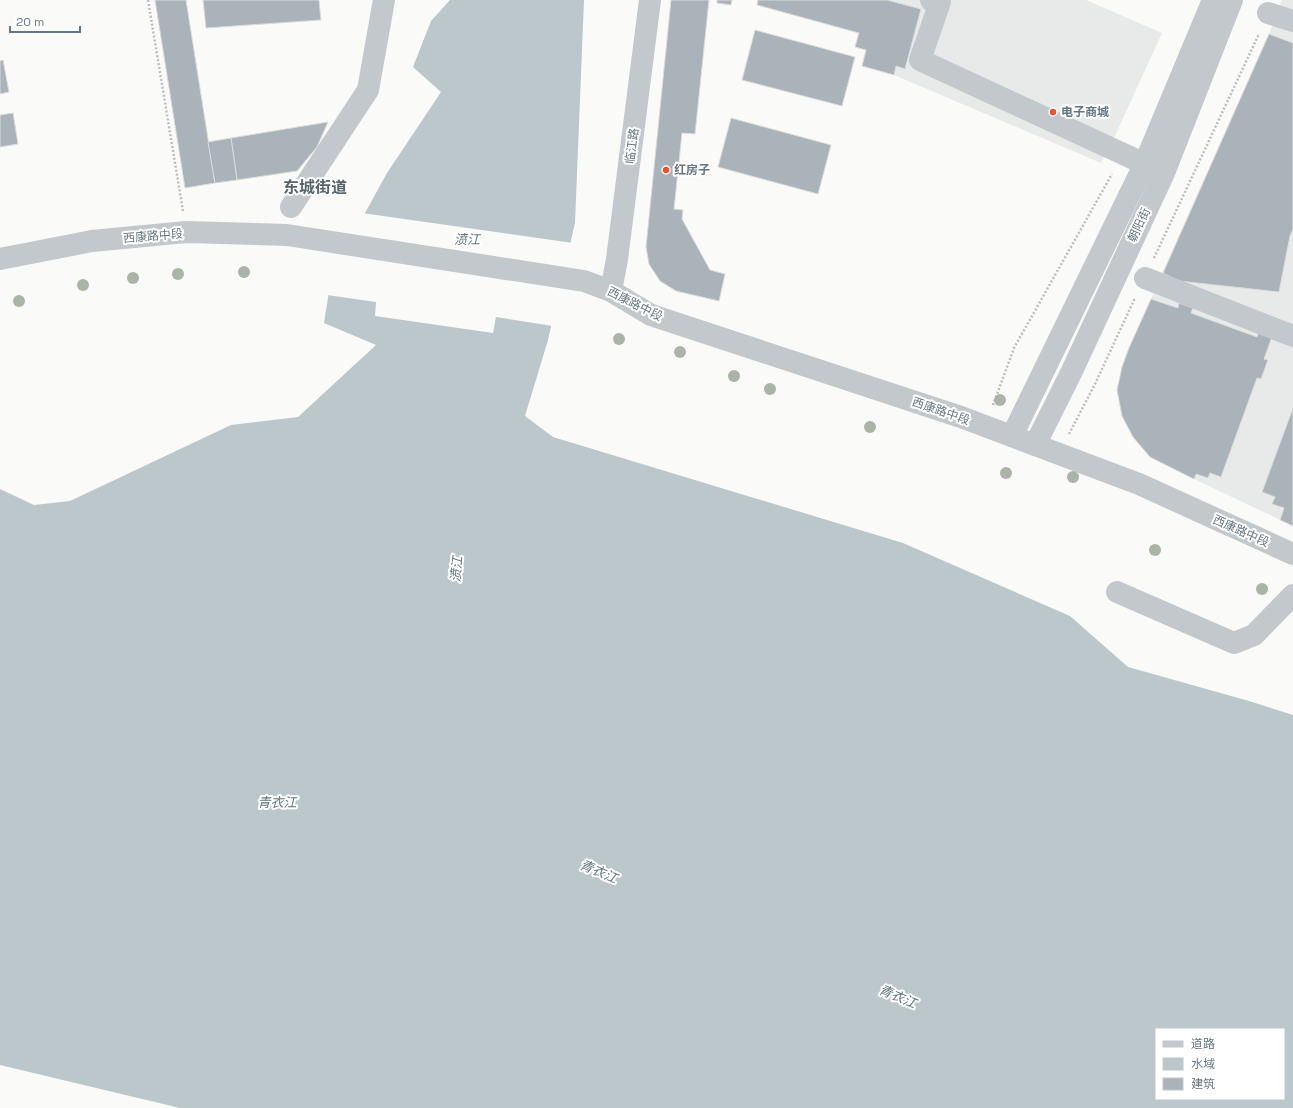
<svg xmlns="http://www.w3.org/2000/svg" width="1293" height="1108" viewBox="0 0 1293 1108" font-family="'Space Grotesk','Noto Sans SC',sans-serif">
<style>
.built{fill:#e8e9e9}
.water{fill:#bbc7cb;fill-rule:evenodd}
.pier{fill:#fafaf8}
.building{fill:#aab3b9;stroke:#dcdcda}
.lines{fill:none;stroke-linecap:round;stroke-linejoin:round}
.path{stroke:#bbbfc2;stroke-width:2.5;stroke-dasharray:2 2;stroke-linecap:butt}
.minor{stroke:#c3c8cc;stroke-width:22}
.tree{fill:#aab4a7}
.poi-dot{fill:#e4572e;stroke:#fff;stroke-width:1.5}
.labels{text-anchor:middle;stroke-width:4;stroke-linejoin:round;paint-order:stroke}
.poi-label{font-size:12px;font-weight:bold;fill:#657683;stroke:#fff;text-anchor:start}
.street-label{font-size:12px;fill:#657683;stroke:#fff}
.water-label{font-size:13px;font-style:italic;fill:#60757c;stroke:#fff}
.district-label{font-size:16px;font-weight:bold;fill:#57646e;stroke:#fff}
</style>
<rect width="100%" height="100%" fill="#fafaf8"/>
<g class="built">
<path d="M758,0H1086L1162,33L1109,149L1101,163L894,75L862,66L866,50L855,47L858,33L757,5Z"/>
<path d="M1282,0H1293V526L1194,479L1150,457L1122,416L1117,390L1122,367L1129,348L1269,34Z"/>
</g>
<path class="water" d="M450,0H584L575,223L548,340L525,416L553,437L903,543L1070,616L1128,667L1249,701L1293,715V1108H180L0,1065V489L34,505L70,501L231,425L298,417L376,345L324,323L332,273L387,173L441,92L413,67L431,21ZM1156,1029H1284V1099H1156Z"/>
<path class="pier" d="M362,213L573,243L553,326L496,317L493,333L375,316L376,302L327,295L330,273Z"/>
<g class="building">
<path d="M155,0H186L215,183L185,188Z"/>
<path d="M203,0H319L321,20L206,28Z"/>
<path d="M671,0H709L695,134L682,133L674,209L683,210L682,219L710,270L725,274L719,301L676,291L660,281L649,264L646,247Z"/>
<path d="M717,0H732L731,5L717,3Z"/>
<path d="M758,0H887L921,9L905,69L896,66L894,75L862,66L866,50L855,47L859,33L757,5Z"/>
<path d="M755,30L855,57L842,106L742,80Z"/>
<path d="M1269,34L1293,43V229L1290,236L1279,292L1179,281L1163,273Z"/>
<path d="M3,60L9,92L0,94V61Z"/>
<path d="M13,113L18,144L0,147V115Z"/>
<path d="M731,118L831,145L818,194L718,167Z"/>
<path d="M328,122L317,147L297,171L237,180L231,138Z"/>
<path d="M231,138L237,180L215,183L208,142Z"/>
<path d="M1151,299L1178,308L1179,303L1193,308L1191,313L1257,337L1259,332L1272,337L1264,359L1268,360L1261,379L1257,378L1221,477L1210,473L1208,478L1196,474L1194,479L1150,457L1133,437L1122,416L1117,390L1122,367L1129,348Z"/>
<path d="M1293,408V526L1280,520L1284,508L1272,504L1275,497L1262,492Z"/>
</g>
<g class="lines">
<g class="path">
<path d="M148,0L183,211"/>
<path d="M1154,258L1259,34"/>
<path d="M993,405L1014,348L1112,174"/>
<path d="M1069,434L1095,384L1135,298"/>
</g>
<g class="minor">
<path d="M931,0L940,2L920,60L1158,170"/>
<path d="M1268,13L1293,21"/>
<path d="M291,207L368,90L384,0"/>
<path d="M0,259L92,241L186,232L287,235L584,281L611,291L651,315L961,417L1139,484L1293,554"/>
<path d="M1145,278L1293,336"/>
<path d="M611,291L617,259L650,0"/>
<path d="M1012,436L1144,165L1213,0"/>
<path d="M1035,445L1071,373L1164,173L1232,0"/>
<path d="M1117,592L1234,643L1254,635L1293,595"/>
</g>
</g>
<g class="tree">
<circle cx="244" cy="272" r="6"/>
<circle cx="178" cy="274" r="6"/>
<circle cx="133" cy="278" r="6"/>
<circle cx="83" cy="285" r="6"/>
<circle cx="19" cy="301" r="6"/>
<circle cx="619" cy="339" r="6"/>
<circle cx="680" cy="352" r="6"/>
<circle cx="734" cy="376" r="6"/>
<circle cx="770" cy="389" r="6"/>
<circle cx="1000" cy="400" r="6"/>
<circle cx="870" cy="427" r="6"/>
<circle cx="1006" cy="473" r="6"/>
<circle cx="1073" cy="477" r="6"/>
<circle cx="1155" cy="550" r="6"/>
<circle cx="1262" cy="589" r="6"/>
</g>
<g class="poi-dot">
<circle cx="1053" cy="112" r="4"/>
<circle cx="666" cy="170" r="4"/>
</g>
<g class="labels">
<g class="poi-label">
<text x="1061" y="116">电子商城</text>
<text x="674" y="174">红房子</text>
</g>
<g class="street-label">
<text transform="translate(632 146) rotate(-83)" y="4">临江路</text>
<text transform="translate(1139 225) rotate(-65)" y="4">朝阳街</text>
<text transform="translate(153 236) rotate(-5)" y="4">西康路中段</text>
<text transform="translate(635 304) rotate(27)" y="4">西康路中段</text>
<text transform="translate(941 411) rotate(19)" y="4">西康路中段</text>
<text transform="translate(1241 531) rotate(24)" y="4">西康路中段</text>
</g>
<g class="water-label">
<text x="467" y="244">𣸣江</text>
<text transform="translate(456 569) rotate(-85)" y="5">𣸣江</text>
<text x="277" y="807">青衣江</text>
<text transform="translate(599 871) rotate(23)" y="5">青衣江</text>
<text transform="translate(898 996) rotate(23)" y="5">青衣江</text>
</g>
<g class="district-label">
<text x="315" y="193">东城街道</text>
</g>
</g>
<rect x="1155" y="1028" width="130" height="72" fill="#ffffff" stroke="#c1c8cd"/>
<rect x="1163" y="1041" width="20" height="6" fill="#c3c8cc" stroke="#c1c8cd"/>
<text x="1191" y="1048" font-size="12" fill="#657683">道路</text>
<rect x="1163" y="1058" width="20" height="12" fill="#bbc7cb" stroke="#c1c8cd"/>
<text x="1191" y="1068" font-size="12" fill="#657683">水域</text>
<rect x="1163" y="1078" width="20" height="12" fill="#aab3b9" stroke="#c1c8cd"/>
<text x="1191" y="1088" font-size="12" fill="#657683">建筑</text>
<path d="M10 26v6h70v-6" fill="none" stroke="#657683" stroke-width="2"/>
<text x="16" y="26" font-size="12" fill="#657683" stroke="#ffffff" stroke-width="3" paint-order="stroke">20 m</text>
</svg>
